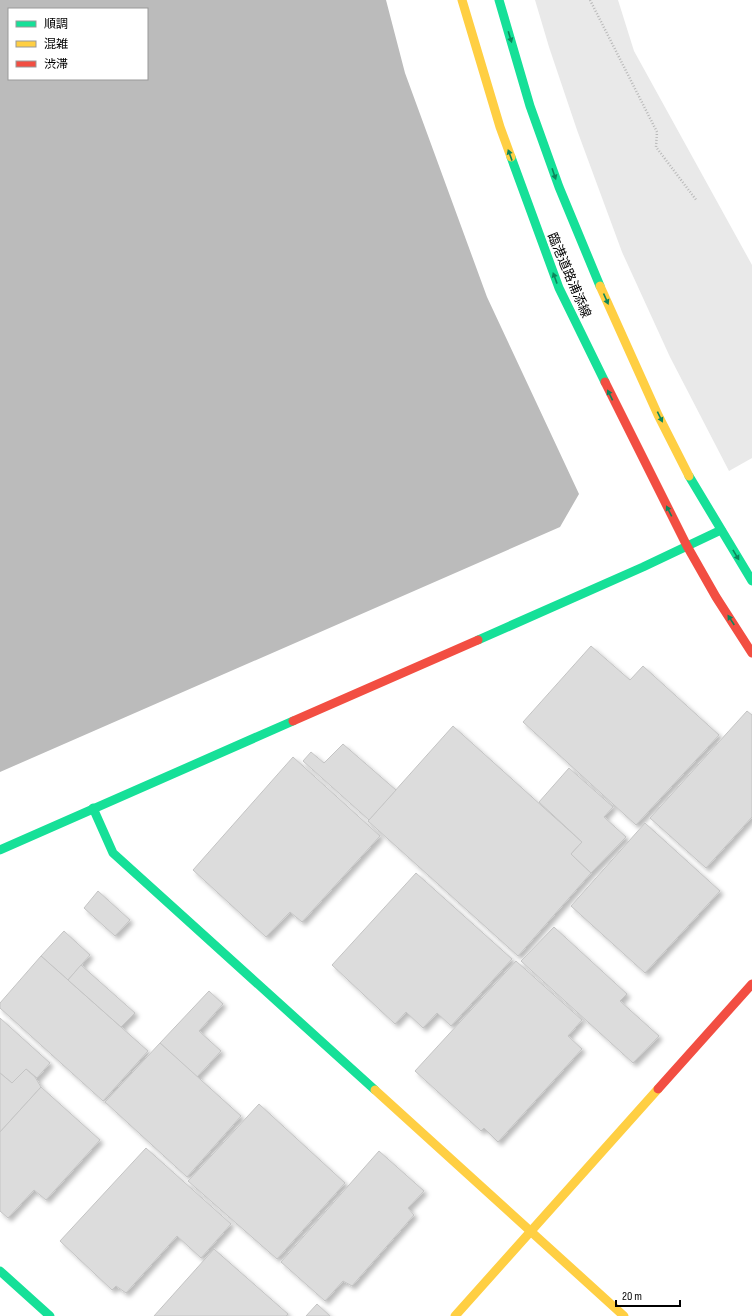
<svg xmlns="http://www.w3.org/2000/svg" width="752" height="1316" viewBox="0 0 752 1316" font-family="'Sofia Sans Condensed','Noto Sans JP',sans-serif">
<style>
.green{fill:#e9e9e9}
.water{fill:#bbb;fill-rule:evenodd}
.building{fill:#dcdcdc;stroke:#c4c4c4;filter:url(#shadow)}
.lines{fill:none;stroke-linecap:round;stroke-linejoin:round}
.path{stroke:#b8b8b8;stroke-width:2.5;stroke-dasharray:1 2;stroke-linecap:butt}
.fast{stroke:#16e098;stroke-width:9}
.slow{stroke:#ffcf43;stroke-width:9}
.jam{stroke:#f24e42;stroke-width:9}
.oneway{fill:#0d865b}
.labels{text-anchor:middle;stroke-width:4;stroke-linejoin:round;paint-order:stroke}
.street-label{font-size:13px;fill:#000;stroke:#fff}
</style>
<defs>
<filter id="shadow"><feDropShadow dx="3.5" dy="3.5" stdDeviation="2" flood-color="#0004"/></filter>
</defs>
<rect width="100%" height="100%" fill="#fff"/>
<path class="green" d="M535,0H618L634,51L752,265V458L729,471L670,357L622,252L577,130L549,47Z"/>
<path class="water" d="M0,0H386L405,73L487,297L579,494L560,527L0,772ZM9,9H147V79H9Z"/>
<g class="building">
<path d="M591,646L630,680L643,666L719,735L636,825L523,722Z"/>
<path d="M747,711L752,715V817L706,868L650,818Z"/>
<path d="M453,726L582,842L571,854L591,873L518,956L368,821Z"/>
<path d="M343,744L396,790L369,820L303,761L311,752L324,763Z"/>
<path d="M293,757L380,836L302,922L290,912L266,937L193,870Z"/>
<path d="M569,768L613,807L604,817L626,837L591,873L571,854L582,842L539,802Z"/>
<path d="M645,823L720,891L645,973L571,906Z"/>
<path d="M416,873L512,959L451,1026L437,1013L423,1028L406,1012L395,1024L332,965Z"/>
<path d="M98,891L130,920L115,936L84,908Z"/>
<path d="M554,927L627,994L620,1001L659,1036L633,1063L521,961Z"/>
<path d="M64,931L90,955L68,980L41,956Z"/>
<path d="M41,956L148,1051L103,1101L0,1008V1003Z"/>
<path d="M516,961L582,1020L568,1036L582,1049L498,1142L484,1128L481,1131L415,1071Z"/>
<path d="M81,965L135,1013L121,1027L68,980Z"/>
<path d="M209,991L223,1004L199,1031L221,1051L197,1077L160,1043Z"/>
<path d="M0,1018L50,1063L37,1078L26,1069L12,1083L0,1073Z"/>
<path d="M160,1043L241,1116L187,1177L105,1102Z"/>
<path d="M26,1069L35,1077L41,1087L0,1132V1073L12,1083Z"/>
<path d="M41,1087L100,1140L46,1200L34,1190L8,1218L0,1211V1132Z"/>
<path d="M259,1104L345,1183L277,1259L188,1181Z"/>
<path d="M146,1148L231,1224L201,1258L177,1236L126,1293L116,1286L112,1290L60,1241Z"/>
<path d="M379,1151L424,1191L408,1208L414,1215L352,1286L343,1281L325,1301L281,1262Z"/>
<path d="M214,1249L288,1314L286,1316H154Z"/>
<path d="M317,1304L330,1316H306Z"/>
</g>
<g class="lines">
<path class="path" d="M590,0L657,132L656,147L697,201"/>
<g class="fast">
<path d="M499,0L530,106L559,187L600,286"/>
<path d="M511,157L559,288L605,382"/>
<path d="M689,476L752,581"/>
<path d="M478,640L643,567L721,530"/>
<path d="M93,808L113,853L375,1090"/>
<path d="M0,850L293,721"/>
<path d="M0,1271L50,1316"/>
</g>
<g class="slow">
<path d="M462,0L500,127L511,157"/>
<path d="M600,286L658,415L689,476"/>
<path d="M375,1090L624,1316"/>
<path d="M455,1316L658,1089"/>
</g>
<g class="jam">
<path d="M605,382L687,546L716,597L752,653"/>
<path d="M293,721L478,640"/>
<path d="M658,1089L752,984"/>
</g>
</g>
<defs><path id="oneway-solid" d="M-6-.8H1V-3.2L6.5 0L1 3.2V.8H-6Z"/></defs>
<g class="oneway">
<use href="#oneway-solid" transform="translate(510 37) rotate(73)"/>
<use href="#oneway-solid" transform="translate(510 155) rotate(-110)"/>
<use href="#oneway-solid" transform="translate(554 174) rotate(71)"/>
<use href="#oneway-solid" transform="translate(555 278) rotate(-110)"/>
<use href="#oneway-solid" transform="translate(606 299) rotate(66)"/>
<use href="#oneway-solid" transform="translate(610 395) rotate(-116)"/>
<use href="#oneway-solid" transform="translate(660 417) rotate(64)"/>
<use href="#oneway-solid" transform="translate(669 511) rotate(-117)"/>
<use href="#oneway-solid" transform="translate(736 555) rotate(59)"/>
<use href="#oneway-solid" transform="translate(731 620) rotate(-123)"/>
</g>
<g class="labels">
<g class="street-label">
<text transform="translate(570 275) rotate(67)" y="5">臨港道路浦添線</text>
</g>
</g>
<rect x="8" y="8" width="140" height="72" fill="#ffffff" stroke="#999999"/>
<rect x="16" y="21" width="20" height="6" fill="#16e098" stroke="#999999"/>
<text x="44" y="28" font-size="12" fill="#000000">順調</text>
<rect x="16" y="41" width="20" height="6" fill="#ffcf43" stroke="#999999"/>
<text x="44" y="48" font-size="12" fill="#000000">混雑</text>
<rect x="16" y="61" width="20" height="6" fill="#f24e42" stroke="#999999"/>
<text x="44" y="68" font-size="12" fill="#000000">渋滞</text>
<path d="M616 1300v6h64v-6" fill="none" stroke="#000000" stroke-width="2"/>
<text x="622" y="1300" font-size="12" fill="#000000" stroke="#ffffff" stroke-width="3" paint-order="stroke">20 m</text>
</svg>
